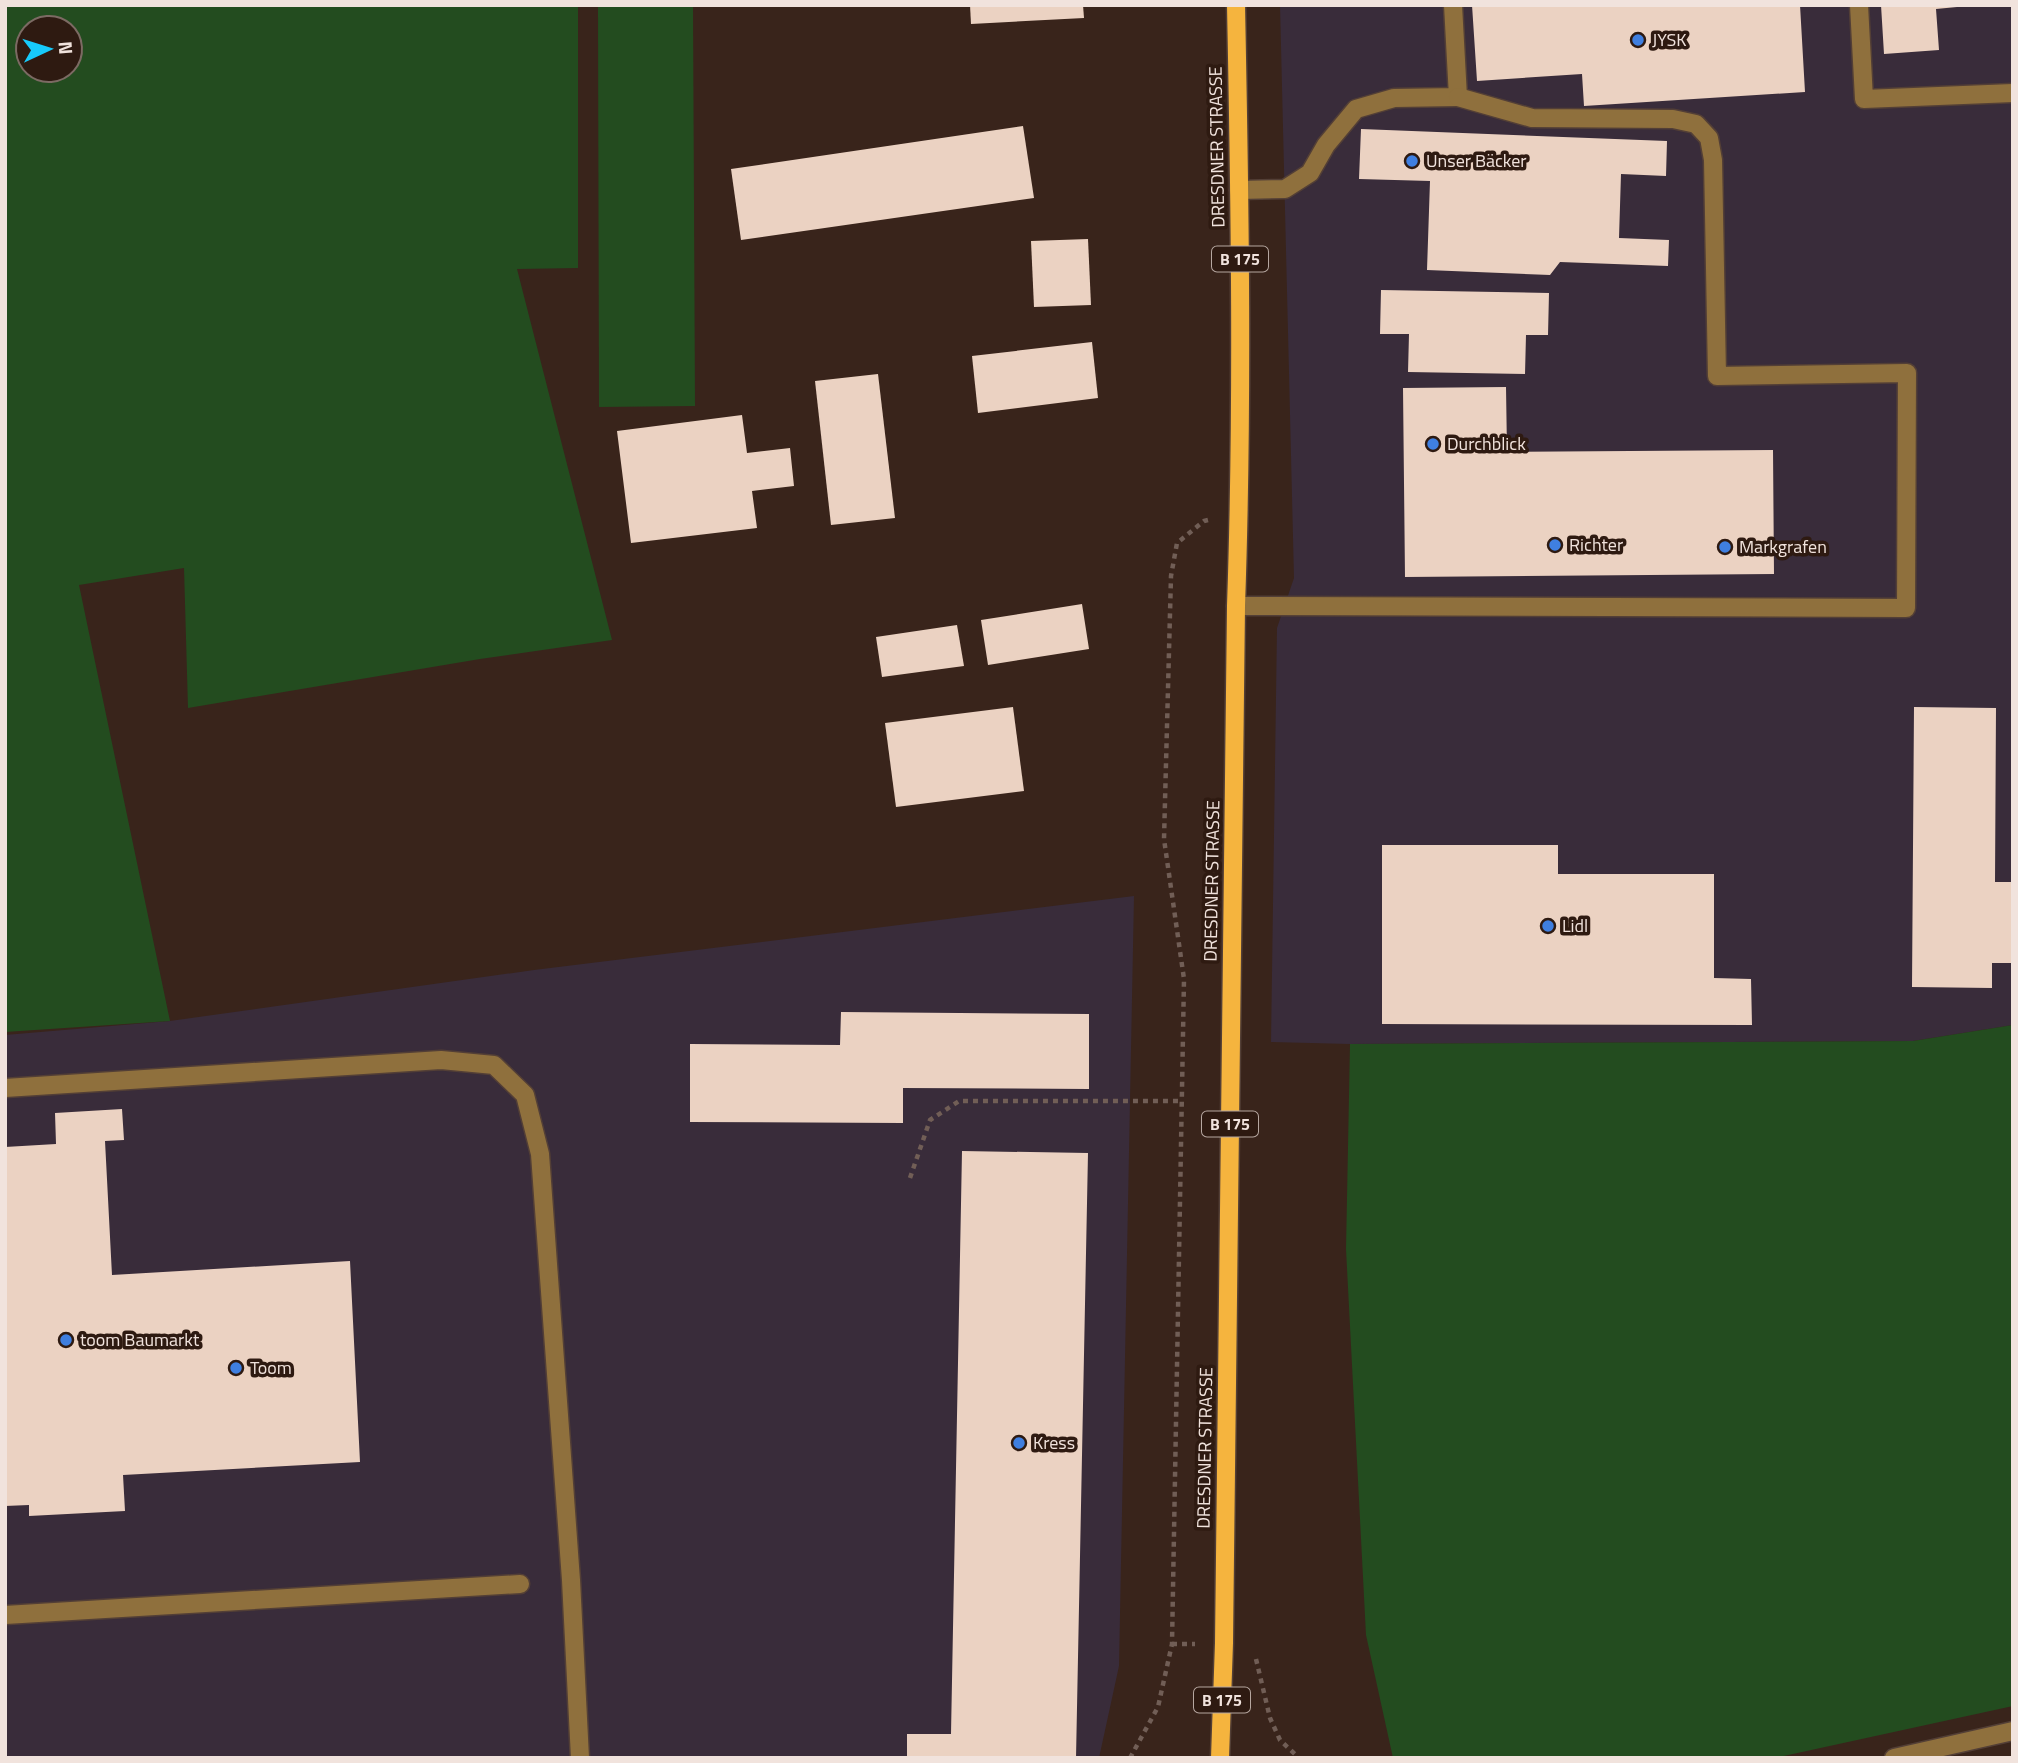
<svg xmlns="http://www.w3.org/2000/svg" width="2018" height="1763" viewBox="0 0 2018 1763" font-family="'Titillium Web',sans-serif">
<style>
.commercial{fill:#392c3a}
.green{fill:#234c1f;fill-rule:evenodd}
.building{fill:#ebd2c2}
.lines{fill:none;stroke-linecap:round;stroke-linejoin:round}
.minor-casing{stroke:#533f36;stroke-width:21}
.major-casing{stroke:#533f36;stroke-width:21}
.path{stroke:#715e56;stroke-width:4.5;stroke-dasharray:5 5;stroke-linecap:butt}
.minor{stroke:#8f703d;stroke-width:18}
.major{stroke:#f5b43e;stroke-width:18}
.shop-dot{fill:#3f7fe0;stroke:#2e1a11;stroke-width:2.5}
.labels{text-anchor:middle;stroke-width:7;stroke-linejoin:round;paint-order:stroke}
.shield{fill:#2e1a11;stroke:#b6a7a0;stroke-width:2}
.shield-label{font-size:16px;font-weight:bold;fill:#f1e3dd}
.poi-label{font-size:18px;fill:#f1e3dd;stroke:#2e1a11;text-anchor:start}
.street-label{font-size:18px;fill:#f1e3dd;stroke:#2e1a11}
</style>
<rect width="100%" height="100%" fill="#39241b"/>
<g class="commercial">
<path d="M1280,5H2013V1025L1913,1041L1350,1044L1271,1042L1277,628L1294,578Z"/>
<path d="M1134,896L1119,1666L1099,1758H5V1035L170,1021L534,970Z"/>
</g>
<g class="green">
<path d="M5,5H578V268L517,269L612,640L480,659L188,708L184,568L79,585L170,1021L5,1032ZM28,28H70V70H28Z"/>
<path d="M598,5H693L695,406L599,407Z"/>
<path d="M2013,1025V1706L1775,1758H1393L1366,1635L1346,1249L1350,1044L1913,1041Z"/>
</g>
<g class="building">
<path d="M970,5H1083L1084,18L971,24Z"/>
<path d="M1472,5H1800L1805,92L1584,106L1582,74L1477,81Z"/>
<path d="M1881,5H1957V7L1936,9L1939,50L1884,54Z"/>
<path d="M1023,126L1034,198L741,240L731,169Z"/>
<path d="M1361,129L1667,141L1666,176L1621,174L1619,238L1669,240L1668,266L1560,262L1550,275L1427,270L1430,181L1359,179Z"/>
<path d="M1088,239L1091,305L1034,307L1031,241Z"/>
<path d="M1381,290L1549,293L1548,335H1526L1525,374L1408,372L1409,334H1380Z"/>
<path d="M1092,342L1098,398L978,413L972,356Z"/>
<path d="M878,374L895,518L831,525L815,381Z"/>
<path d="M1506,387L1507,452L1773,450L1774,574L1405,577L1403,388Z"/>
<path d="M742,415L747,453L790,448L794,486L752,491L757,528L631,543L617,431Z"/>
<path d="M1082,604L1089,649L988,665L981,620Z"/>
<path d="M957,625L964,666L882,677L876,637Z"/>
<path d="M1013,707L1024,791L896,807L885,723Z"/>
<path d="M1914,707L1996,708L1995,882H2013V963H1992V988L1912,987Z"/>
<path d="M1382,845H1558V874H1714V978L1751,979L1752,1025L1382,1024Z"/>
<path d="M841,1012L1089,1014V1089L903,1088V1123L690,1122V1044L840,1045Z"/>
<path d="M122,1109L124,1140L105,1141L112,1275L350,1261L360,1462L123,1475L125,1511L29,1516V1505L5,1506V1147L56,1144L55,1113Z"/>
<path d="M962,1151L1088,1153L1076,1758H907V1734H951Z"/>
</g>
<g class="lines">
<defs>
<g id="minor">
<path d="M1859,5L1864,99L2013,93"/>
<path d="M1239,190L1285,189L1310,173L1326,145L1356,109L1394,98L1458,97L1453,5"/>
<path d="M1236,606L1906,608L1907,373L1717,376L1713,160L1709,138L1696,124L1673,119L1532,118L1458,97"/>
<path d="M5,1088L441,1060L494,1065L525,1095L540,1154L571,1580L580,1758"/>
<path d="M5,1615L520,1584"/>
<path d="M1894,1758L2013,1731"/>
</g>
<path id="major" d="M1220,1758L1224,1643L1236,606C1243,406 1240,205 1236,5"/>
</defs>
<use href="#minor" class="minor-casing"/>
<use href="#major" class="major-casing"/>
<g class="path">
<path d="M910,1178L930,1120L959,1101H1182"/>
<path d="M1172,1644H1195"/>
<path d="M1256,1659L1270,1718L1280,1740L1299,1758"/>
<path d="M1130,1758L1158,1707L1172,1644L1184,979L1164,839L1171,576L1177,543L1204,521L1208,520"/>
</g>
<use href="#minor" class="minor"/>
<use href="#major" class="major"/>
</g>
<g class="shop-dot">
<circle cx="1638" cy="40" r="7"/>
<circle cx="1412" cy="161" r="7"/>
<circle cx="1433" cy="444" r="7"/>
<circle cx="1555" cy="545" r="7"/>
<circle cx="1725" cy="547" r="7"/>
<circle cx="1548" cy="926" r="7"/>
<circle cx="66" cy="1340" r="7"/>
<circle cx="236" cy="1368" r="7"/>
<circle cx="1019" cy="1443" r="7"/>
</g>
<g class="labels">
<g class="shield">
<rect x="1212" y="246.5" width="56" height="25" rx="5"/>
<rect x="1202" y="1111.5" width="56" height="25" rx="5"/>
<rect x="1194" y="1687.5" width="56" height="25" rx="5"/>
</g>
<g class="shield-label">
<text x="1240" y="265">B 175</text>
<text x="1230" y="1130">B 175</text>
<text x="1222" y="1706">B 175</text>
</g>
<g class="poi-label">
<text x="1652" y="46">JYSK</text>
<text x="1426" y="167">Unser Bäcker</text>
<text x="1447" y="450">Durchblick</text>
<text x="1569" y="551">Richter</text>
<text x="1739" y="553">Markgrafen</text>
<text x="1562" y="932">Lidl</text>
<text x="80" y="1346">toom Baumarkt</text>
<text x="250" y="1374">Toom</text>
<text x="1033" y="1449">Kress</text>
</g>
<g class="street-label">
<text transform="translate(1217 147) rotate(-91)" y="6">DRESDNER STRASSE</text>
<text transform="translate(1212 881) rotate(-89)" y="6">DRESDNER STRASSE</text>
<text transform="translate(1205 1448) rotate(-89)" y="6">DRESDNER STRASSE</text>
</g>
</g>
<rect width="2018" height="1763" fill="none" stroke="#f1e3dd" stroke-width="14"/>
<g transform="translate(49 49) rotate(86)"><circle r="33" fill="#2e1a11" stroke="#7c6a63" stroke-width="2"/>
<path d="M0-5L12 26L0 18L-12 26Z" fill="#17cafb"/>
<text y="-10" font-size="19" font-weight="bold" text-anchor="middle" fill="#f1e3dd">N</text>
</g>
</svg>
